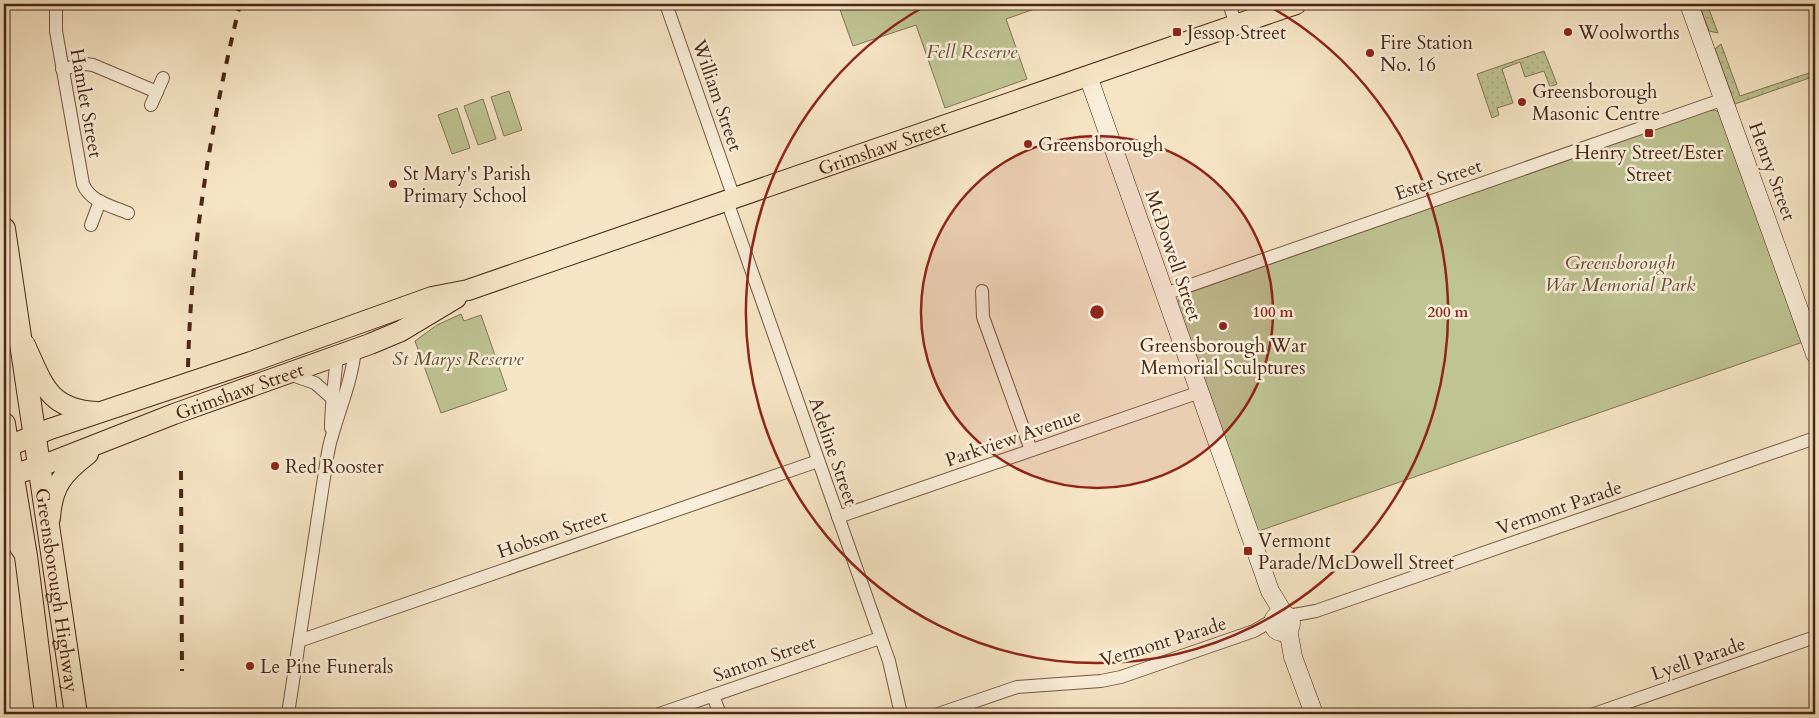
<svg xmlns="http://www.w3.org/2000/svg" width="1819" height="718" viewBox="0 0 1819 718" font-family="Cardo,serif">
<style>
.grass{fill:url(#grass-dots);stroke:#847655}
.park{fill:#bfc493;stroke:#847655}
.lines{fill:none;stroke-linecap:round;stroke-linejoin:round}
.street-casing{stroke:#755743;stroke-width:14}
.secondary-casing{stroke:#4a2717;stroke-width:19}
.primary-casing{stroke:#4a2717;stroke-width:22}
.highway-casing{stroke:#4a2717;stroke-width:24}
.street{stroke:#faefda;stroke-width:12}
.secondary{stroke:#faefda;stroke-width:18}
.primary{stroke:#f7e6c6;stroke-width:20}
.highway{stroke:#f7e6c6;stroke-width:22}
.rail{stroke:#4a2717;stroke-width:4;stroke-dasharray:9 9;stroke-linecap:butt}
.ring{fill:none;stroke:#8f2418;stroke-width:2.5}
.poi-dot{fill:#8f2418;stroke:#faefda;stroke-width:2}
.labels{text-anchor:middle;stroke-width:5;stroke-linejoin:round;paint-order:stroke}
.poi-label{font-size:19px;fill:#4a2717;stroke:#faefda;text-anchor:start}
.park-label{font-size:19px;font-style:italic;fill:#674e36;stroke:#faefda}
.street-label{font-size:19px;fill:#4a2717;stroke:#faefda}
.centre{fill:#8f2418;stroke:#faefda;stroke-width:2.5}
.ring-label{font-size:15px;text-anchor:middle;font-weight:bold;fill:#8f2418;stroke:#faefda;stroke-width:5;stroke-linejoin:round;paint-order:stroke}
</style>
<defs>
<pattern id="grass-dots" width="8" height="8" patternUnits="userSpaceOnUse" patternTransform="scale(1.25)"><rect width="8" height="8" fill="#bfc493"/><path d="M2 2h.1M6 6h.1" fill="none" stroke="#a6a87e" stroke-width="1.8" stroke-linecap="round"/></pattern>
</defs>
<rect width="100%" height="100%" fill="#f7e6c6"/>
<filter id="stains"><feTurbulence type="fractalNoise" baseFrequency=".004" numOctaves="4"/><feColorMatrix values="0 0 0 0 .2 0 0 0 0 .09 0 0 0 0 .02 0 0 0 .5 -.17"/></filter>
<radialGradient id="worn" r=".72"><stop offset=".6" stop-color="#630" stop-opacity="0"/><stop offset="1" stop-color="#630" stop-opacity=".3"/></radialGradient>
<g class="grass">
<path d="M1699,4H1707L1718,33L1709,31Z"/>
<path d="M1721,44L1740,96L1815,71V76L1735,104L1715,49Z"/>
<path d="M1544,51L1557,84L1550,87L1544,71L1525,77L1520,62L1502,69L1513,103L1497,108L1499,115L1492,118L1477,74Z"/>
</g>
<g class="park">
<path d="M838,4H1049L1006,19L1027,79L945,108L916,25L853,46Z"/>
<path d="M509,91L522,130L504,136L491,97Z"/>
<path d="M483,99L496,139L478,145L464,106Z"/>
<path d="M457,108L470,148L452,154L438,115Z"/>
<path d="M1709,110H1714L1721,113L1803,342L1256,532L1177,304L1180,296Z"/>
<path d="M461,314L464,321L481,315L507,390L441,413L415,341L437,325Z"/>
</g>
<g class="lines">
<defs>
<g id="street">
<path d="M56,4V31L83,184C90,202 112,206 128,213"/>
<path d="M666,4L734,198"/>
<path d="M1229,4L1236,24"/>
<path d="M62,69L86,64L93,65L157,92"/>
<path d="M151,105L163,78"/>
<path d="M727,201L889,661L901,714"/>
<path d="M91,225L100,201"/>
<path d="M982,291L983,317L1031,450"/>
<path d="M1165,294L1724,99"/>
<path d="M289,374L315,383L332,398"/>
<path d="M331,428C331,403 335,380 337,355"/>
<path d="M838,517L1200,392"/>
<path d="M1288,616L1316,611L1815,438"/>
<path d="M299,641L818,461"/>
<path d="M713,696L720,714"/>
<path d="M288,714L325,471C327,460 328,447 332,436C340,407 352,380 355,349"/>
<path d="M659,714L880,638"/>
<path d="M938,714L1017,687L1101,681L1121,677L1254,631L1273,620"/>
<path d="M1594,714L1815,637"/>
</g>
<g id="secondary">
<path d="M1689,4L1815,354"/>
<path d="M1088,76L1270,591L1284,614"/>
<circle cx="1282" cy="623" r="9"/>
<path d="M1288,629L1293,657L1314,714"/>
</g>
<g id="primary">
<path d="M25,345C43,384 48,409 96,412"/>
<path id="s1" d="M4,448L50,429L251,362L432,297L468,290L1296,4"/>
<path id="s2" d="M4,478L54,461L174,414L370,344L401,331L456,298"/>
<path d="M50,518C52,486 63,473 88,454"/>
<path d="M4,524L26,556"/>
</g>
<g id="highway">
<path id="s3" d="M4,229L76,714"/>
<path d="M4,424L26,556L46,714"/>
</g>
</defs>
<use href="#street" class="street-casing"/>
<use href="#secondary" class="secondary-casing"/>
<use href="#primary" class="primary-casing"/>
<use href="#highway" class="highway-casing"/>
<use href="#street" class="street"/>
<use href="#secondary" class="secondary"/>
<use href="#primary" class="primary"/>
<use href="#highway" class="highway"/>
<g class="rail">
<path d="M188,367C191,244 211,123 240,4"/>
<path d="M181,471L182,671"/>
</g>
</g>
<circle cx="1097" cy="312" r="176" fill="#8f2418" fill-opacity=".12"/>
<g class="ring">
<circle cx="1097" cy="312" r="176"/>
<path d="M1267 5A351 351 0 1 1 927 5"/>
</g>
<g class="poi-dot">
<rect x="1172" y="27" width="10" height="10" rx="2.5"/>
<circle cx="1568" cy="32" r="5"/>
<circle cx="1370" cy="53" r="5"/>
<circle cx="1522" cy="102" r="5"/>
<rect x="1644" y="128" width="10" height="10" rx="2.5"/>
<circle cx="1028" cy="144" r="5"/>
<circle cx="393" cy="184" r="5"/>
<circle cx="1223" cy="326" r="5"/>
<circle cx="275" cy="466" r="5"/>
<rect x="1243" y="546" width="10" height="10" rx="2.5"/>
<circle cx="250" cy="666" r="5"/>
</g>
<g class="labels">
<g class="poi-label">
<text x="1187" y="39">Jessop Street</text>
<text x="1578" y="39">Woolworths</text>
<text x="1380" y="49">Fire Station<tspan x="1380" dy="22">No. 16</tspan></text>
<text x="1532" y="98">Greensborough<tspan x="1532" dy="22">Masonic Centre</tspan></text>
<text x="1038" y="151">Greensborough</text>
<text x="1649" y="159" text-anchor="middle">Henry Street/Ester<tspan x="1649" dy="22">Street</tspan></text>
<text x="403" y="180">St Mary's Parish<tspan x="403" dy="22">Primary School</tspan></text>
<text x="1223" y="352" text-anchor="middle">Greensborough War<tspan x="1223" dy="22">Memorial Sculptures</tspan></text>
<text x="285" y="473">Red Rooster</text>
<text x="1258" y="547">Vermont<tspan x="1258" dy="22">Parade/McDowell Street</tspan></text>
<text x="260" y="673">Le Pine Funerals</text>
</g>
<g class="park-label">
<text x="972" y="58">Fell Reserve</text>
<text x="1620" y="269">Greensborough<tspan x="1620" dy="22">War Memorial Park</tspan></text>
<text x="458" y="365">St Marys Reserve</text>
</g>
<g class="street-label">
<text transform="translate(718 95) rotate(71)" y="7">William Street</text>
<text transform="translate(87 103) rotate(80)" y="7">Hamlet Street</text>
<text dy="7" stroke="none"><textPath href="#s1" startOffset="929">Grimshaw Street</textPath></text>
<text transform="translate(1773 171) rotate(70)" y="7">Henry Street</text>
<text transform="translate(1438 179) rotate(-19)" y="7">Ester Street</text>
<text transform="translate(1174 255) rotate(71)" y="7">McDowell Street</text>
<text dy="7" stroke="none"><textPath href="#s2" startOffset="251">Grimshaw Street</textPath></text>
<text transform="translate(1013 437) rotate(-19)" y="7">Parkview Avenue</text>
<text transform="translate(834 451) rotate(71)" y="7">Adeline Street</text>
<text transform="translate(1559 507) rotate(-19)" y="7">Vermont Parade</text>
<text transform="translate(552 533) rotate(-19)" y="7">Hobson Street</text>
<text dy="7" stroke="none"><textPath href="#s3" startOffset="365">Greensborough Highway</textPath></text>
<text transform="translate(1163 641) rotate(-17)" y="7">Vermont Parade</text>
<text transform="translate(764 658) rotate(-19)" y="7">Santon Street</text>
<text transform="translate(1698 658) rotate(-19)" y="7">Lyell Parade</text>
</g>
</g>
<circle cx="1097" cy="312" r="8" class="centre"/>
<g class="ring-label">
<text x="1273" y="317">100 m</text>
<text x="1448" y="317">200 m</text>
</g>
<rect width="1819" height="718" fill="none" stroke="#f7e6c6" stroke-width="20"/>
<rect x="5" y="5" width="1809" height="708" fill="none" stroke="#4a2717" stroke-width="2.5"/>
<rect x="10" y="10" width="1799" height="698" fill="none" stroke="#4a2717"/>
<rect width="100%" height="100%" filter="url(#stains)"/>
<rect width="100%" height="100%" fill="url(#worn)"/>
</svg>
